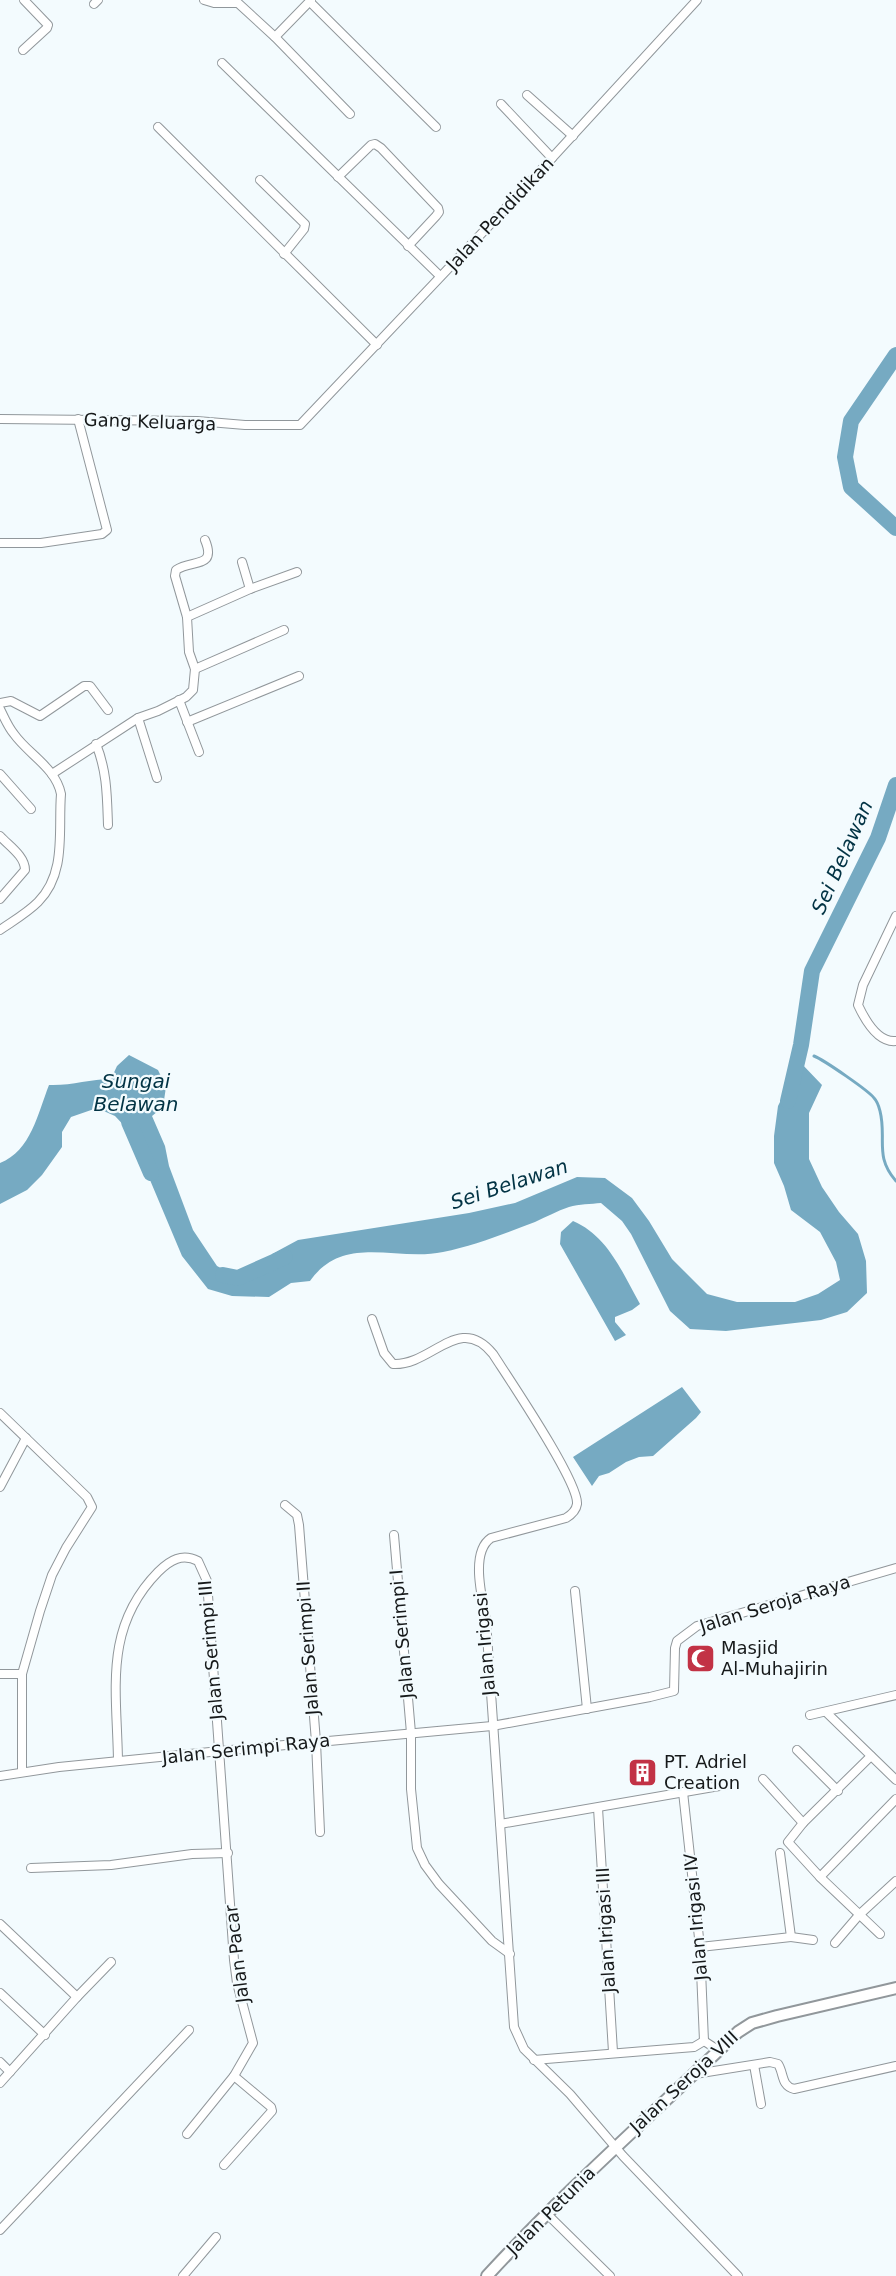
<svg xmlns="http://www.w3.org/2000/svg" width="896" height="2276" viewBox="0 0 896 2276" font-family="'DejaVu Sans',sans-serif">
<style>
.water{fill:#76aac2}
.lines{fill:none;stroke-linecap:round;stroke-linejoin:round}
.stream{stroke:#76aac2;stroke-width:3}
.river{stroke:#76aac2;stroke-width:16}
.street-casing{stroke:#91979b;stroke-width:10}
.secondary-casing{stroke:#91979b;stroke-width:14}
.street{stroke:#fff;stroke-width:8}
.secondary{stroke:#fff;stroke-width:10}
.labels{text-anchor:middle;stroke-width:4.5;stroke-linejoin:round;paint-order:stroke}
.street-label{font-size:18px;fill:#16191a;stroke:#f3fbfe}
.poi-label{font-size:18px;fill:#16191a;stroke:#f3fbfe;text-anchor:start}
.water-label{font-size:20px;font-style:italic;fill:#023344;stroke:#f3fbfe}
</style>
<rect width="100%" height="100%" fill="#f3fbfe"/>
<g class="water">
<path d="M129,1055L158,1070L166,1087L163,1107L152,1116L165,1146L169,1166L193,1230L217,1266L238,1277L264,1270L272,1254L298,1240L469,1213L515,1203L577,1177L605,1178L632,1198L649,1221L672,1259L707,1294L737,1302H795L818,1294L840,1280L836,1262L820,1232L791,1210L784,1186L774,1163V1136L778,1106L800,1062L822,1085L809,1113V1159L822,1187L839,1212L858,1234L866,1261L867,1293L847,1312L821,1320L726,1331L690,1329L670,1311L631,1234L622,1221L601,1203C591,1204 579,1204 569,1207C557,1211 546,1217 535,1222C506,1233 474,1246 443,1252C396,1262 344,1233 310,1281L291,1283L269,1297L232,1296L208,1289L182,1256L150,1180L140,1147L131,1133L115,1116L97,1108L71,1117L62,1132V1147L42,1175L27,1190L0,1204V1163C31,1151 38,1113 49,1085C70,1086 90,1079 111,1079L117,1066Z"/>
<path d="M573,1221C608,1236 622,1272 640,1304L632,1310L615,1317V1322L626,1335L615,1341L560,1244L561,1232Z"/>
<path d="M682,1387L701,1412L696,1418L653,1456L639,1457L626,1462L609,1473L599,1476L592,1486L573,1457Z"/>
</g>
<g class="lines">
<path class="stream" d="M814,1056C824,1060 869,1091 874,1098C877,1101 879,1107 880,1111C887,1139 874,1156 896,1181"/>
<g class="river">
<path d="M896,355L851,421L845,457L851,487L896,528"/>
<path d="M788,1101L801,1045L812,971L878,838L896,785"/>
<path d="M129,1122L151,1173"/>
<path d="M223,1275L238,1278L285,1257"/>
</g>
<defs>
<g id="street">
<path d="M204,0L214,3H238L275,37L350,114"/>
<path d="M310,2L436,127"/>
<path d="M94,4L98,0"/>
<path d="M275,37L311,0"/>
<path d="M23,50L47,28L48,25L24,0"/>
<path d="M222,63L440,276"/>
<path d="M527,95L573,136"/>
<path d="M501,104L552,158"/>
<path d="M158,127L377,345"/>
<path d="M338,177L371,145L375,144L381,148L438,208L439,212L436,216L408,246"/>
<path d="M260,180L305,224L304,229L284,254"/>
<path d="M0,419L197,421L245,425H300L518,195L697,0"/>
<path d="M0,543H41L102,534L107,530L78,419"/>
<path d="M242,562L250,589"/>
<path d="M187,617L250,589L297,572"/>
<path d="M195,669L284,630"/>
<path d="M179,700L199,752"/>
<path d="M0,703L11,701L40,716L84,686H90L108,710"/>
<path d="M0,709C4,717 8,727 14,734C28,754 56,768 61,794C58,830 67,873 38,902C27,913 13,921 0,930"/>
<path d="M138,718L157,778"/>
<path d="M187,722L299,676"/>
<path d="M96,744C107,771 107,796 108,825"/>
<path d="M0,774L31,809"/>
<path d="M52,774L138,718L158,711L186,697L193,690L195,669L189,652L187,617L175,576L176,570C192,559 217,569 205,540"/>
<path d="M0,836C9,846 25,856 25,870L0,899"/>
<path d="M896,916L863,985L858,1005C865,1020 878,1043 896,1041"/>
<path d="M372,1319L384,1353L393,1364C432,1366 459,1312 493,1354C509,1379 579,1482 577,1504C576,1511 571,1515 566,1518L491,1538C470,1552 482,1597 486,1620L514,2027L524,2049L570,2094L623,2156L738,2276"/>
<path d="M0,1413L87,1497L92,1507L66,1548L52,1575L40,1611L22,1674V1772"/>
<path d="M0,1487L26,1438"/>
<path d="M285,1505L297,1515L299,1525L316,1742L320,1832"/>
<path d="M394,1535L411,1733V1789L417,1848L425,1865L439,1884L492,1941L510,1954"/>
<path d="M575,1591L587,1709"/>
<path d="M0,1674H22"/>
<path d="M827,1713L896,1780"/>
<path d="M810,1715L896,1695"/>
<path d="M797,1750L838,1791"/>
<path d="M871,1756L803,1823L788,1842L820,1877L880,1934"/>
<path d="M118,1761C117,1690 103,1628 158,1572C170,1560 182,1553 198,1561L207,1581L234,1960L237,1983L253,2043L234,2076L187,2134"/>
<path d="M0,1776L59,1767L220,1751L492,1726L650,1697L674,1691L675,1648L677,1641L697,1626L896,1568"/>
<path d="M763,1779L803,1823"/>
<path d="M683,1792L700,1947L704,2041"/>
<path d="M598,1808L613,2052"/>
<path d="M500,1824L725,1785"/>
<path d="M31,1868L111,1865L192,1854L228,1853"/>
<path d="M820,1877L896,1799"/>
<path d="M0,1924L77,1997"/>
<path d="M791,1937L813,1940"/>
<path d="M835,1943L859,1915L896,1881"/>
<path d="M700,1947L791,1937L780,1853"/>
<path d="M0,1993L45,2035"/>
<path d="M704,2041L718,2050"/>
<path d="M534,2060L694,2047L704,2041"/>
<path d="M0,2062L10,2072"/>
<path d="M754,2065L761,2104"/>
<path d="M695,2074L770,2062L778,2064C784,2073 781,2086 794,2089L896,2066"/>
<path d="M0,2083L77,1997L111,1962"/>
<path d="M224,2165L272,2111L271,2107L234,2076"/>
<path d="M547,2214L610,2276"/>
<path d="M0,2230L189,2030"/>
<path d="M183,2276L216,2237"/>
</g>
<path id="secondary" d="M487,2276C566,2190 654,2113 738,2032L752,2023L777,2016L896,1988"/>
</defs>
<use href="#street" class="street-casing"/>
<use href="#secondary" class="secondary-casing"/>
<use href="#street" class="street"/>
<use href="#secondary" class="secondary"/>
</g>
<defs>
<symbol id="mosque-square" viewBox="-11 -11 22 22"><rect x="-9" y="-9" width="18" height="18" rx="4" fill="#c23245" stroke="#f3fbfe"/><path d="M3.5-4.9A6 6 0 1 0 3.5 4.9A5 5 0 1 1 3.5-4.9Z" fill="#fff"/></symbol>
<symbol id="building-square" viewBox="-11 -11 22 22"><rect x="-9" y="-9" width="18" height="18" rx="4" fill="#c23245" stroke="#f3fbfe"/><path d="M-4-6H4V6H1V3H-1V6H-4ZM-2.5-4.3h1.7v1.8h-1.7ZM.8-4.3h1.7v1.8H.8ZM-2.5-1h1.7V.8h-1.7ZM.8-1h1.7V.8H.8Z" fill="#fff"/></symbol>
</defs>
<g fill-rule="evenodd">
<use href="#mosque-square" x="684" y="1642" width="33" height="33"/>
<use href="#building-square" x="626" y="1756" width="33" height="33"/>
</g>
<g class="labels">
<g class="street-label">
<text transform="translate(500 214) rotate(-47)" y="6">Jalan Pendidikan</text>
<text transform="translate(150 422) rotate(2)" y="6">Gang Keluarga</text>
<text transform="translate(775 1604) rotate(-17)" y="6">Jalan Seroja Raya</text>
<text transform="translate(402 1634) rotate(-95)" y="6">Jalan Serimpi I</text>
<text transform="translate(485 1644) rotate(-95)" y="6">Jalan Irigasi</text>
<text transform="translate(308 1648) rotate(-94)" y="6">Jalan Serimpi II</text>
<text transform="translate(211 1650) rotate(-95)" y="6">Jalan Serimpi III</text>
<text transform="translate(246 1749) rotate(-6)" y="6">Jalan Serimpi Raya</text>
<text transform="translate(696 1917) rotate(-95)" y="6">Jalan Irigasi IV</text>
<text transform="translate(606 1930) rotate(-93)" y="6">Jalan Irigasi III</text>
<text transform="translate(237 1954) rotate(-97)" y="6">Jalan Pacar</text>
<text transform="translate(684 2082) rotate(-43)" y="6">Jalan Seroja VIII</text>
<text transform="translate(551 2211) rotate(-45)" y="6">Jalan Petunia</text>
</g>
<g class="poi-label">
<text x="721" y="1654">Masjid<tspan x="721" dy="21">Al-Muhajirin</tspan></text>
<text x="664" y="1768">PT. Adriel<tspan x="664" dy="21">Creation</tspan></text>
</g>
<g class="water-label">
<text transform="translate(842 857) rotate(-66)" y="7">Sei Belawan</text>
<text x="136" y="1088">Sungai<tspan x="136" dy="23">Belawan</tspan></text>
<text transform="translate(509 1184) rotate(-18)" y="7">Sei Belawan</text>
</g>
</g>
</svg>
